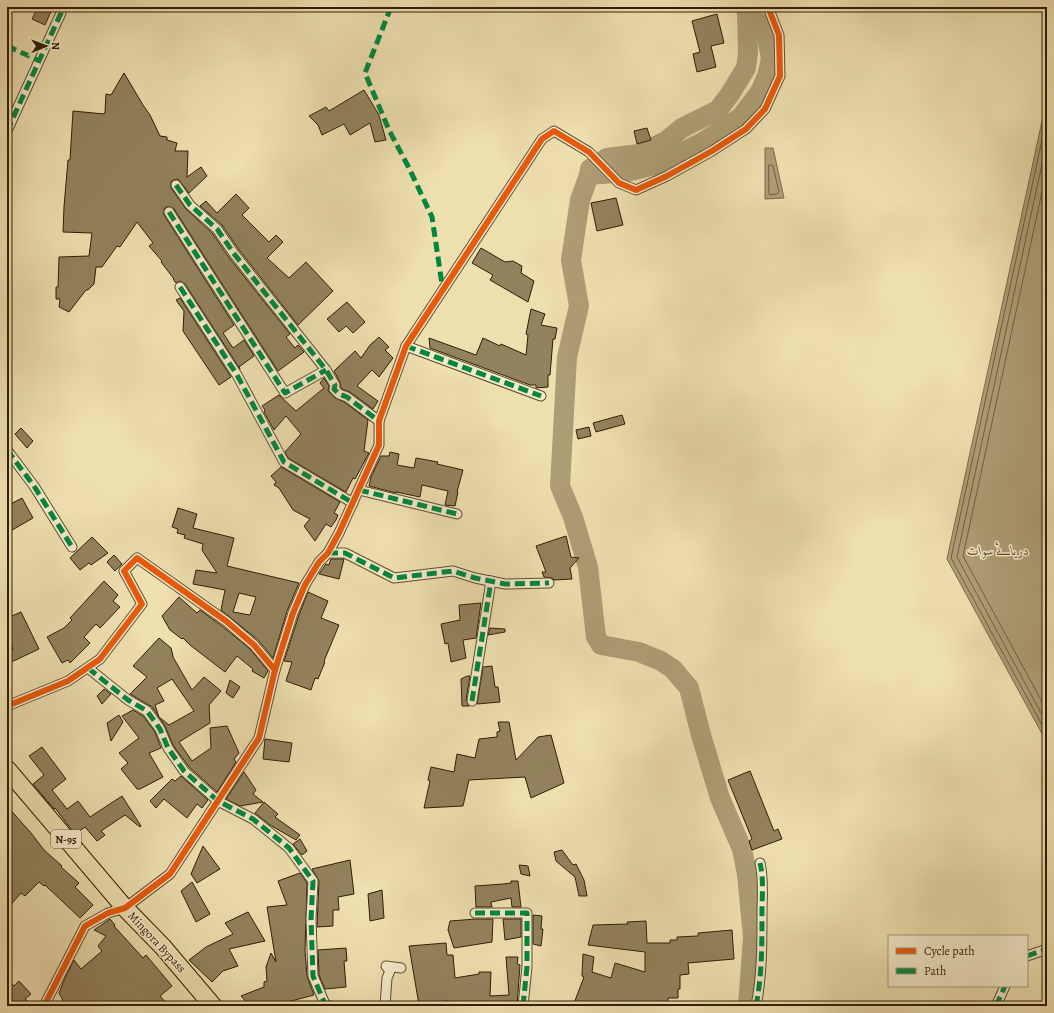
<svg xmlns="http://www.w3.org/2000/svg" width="1054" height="1013" viewBox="0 0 1054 1013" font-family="Alegreya,Amiri,serif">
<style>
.water{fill:#ad9d75;stroke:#7b6a48}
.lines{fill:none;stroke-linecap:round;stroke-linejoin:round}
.shore{stroke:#6e5e3d;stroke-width:1}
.river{stroke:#ad9d75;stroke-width:20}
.building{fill:#92825d;stroke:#2f1e05;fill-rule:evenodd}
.street-casing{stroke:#5f4e30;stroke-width:11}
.highway-casing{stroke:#2f1e05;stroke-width:19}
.street{stroke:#f4eacb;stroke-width:9}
.highway{stroke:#eedfaf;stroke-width:17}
.quiet{stroke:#00873e;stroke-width:5;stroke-dasharray:10 5;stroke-linecap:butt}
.cycleway-casing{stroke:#f4eacb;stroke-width:8}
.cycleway{stroke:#e8590c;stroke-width:6}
.labels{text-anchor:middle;stroke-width:3;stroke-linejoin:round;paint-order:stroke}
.shield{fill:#f4eacb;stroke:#6a5b40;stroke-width:1}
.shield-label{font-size:11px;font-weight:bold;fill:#2f1e05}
.street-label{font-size:12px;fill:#2f1e05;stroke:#f4eacb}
.water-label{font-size:13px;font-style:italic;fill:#5b4a2c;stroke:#f4eacb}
</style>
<rect width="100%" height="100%" fill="#eedfaf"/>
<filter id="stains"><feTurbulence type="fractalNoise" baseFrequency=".005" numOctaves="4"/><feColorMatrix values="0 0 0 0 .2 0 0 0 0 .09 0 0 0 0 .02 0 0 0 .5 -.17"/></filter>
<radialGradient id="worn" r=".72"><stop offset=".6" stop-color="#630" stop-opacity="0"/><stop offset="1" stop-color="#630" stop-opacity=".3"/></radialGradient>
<g class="water">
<path d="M1047,98V743L947,559Z"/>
<path d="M765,148H773L784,198L765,199Z"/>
</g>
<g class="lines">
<g class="shore">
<path d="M1047,117L951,558L1047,734"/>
<path d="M1047,141L957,557L1047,724"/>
<path d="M769,165H771L773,166L779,192L777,194L770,195L769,193Z"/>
<path d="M1047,169L963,556L1047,711"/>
</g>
<g class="river">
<path d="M746,7L747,13L760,23L767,36L771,59L767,76L760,92L740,118L703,142L659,164L626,172L589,175L580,200L571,260L579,306L567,357L560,486L573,517L588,567L596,637L601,645L639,652L661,661L673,669L689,688L701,735L720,798L742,849L747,874L753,937L748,1006"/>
<path d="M589,175L590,169L607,158L639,154L666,141L682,128L718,110L730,94L746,68L748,53L747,13"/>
</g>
</g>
<g class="building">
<path d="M38,7H53L45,25L32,19Z"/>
<path d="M717,14L724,43L711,46L716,67L697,72L693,54L700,52L692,21Z"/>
<path d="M124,73L143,105L150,115L160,136L167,137V140L177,143L175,151H188L187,177L201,167L207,176L189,193L178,179L173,180L171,182V188L186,209L212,233L230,259L290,334L286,337L295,348L298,345L304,352L278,371L174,209L171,207H166L164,209V215L234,325L223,333L233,348L244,340L254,356L239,367L240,369L185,284L180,281L176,283L173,279H174L161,262L162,261L149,246L153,243L137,222L120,247L117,246L102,267H96L94,284L88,290H86L69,312L59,307L60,299H56V287H58L59,257L89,256L92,233L63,232L64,207L68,160H70L73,111L104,114L105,112L106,94L111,95Z"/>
<path d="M364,90L379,115L386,140L375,142L370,123L350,135L344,124L322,135L318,125L309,116L326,107L329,111Z"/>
<path d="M647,128L651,140L637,144L634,131Z"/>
<path d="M236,194L249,208L242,215L269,242L276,235L283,242L267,258L289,278L306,262L333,291L298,325L240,251L222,225L200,206L206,201L217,213Z"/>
<path d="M616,198L623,225L597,231L591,203Z"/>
<path d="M481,248L505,262L513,261L522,266L521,273L534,281L528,302L490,280L493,275L472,263Z"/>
<path d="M180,298L231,377L219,385L183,331L184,311L176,300Z"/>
<path d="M347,302L365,322L353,333L346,326L339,332L327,319Z"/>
<path d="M531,309L545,314L541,325L557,328L555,339H553L550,375H548V387L536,388V385H530L430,348L429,338L476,355L483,338L500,346L501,344L526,355L528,335L526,334Z"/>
<path d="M379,337L389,347L385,350L393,358L379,377L372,370L357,386L378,401L373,409L350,392L342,389L341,387L340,382L334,371L355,351L361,358L370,345Z"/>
<path d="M324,378L329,386L328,391L335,398L344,402L368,420L364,451L369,453L355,479L353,478L346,492L288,458L285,452L301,434L286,416L274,430L264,412L265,410L262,406L279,395L296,411L324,388L320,383Z"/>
<path d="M622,415L625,424L596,432L593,423Z"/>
<path d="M589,427L591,436L578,439L576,430Z"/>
<path d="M21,428L33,441L27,448L15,434Z"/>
<path d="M390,452L399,454L397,465L414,468L416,458L438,462L437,464L463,470L457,492H458L455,506L445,505L448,491L422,485L420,497L396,492V493L369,486L371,477L381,456H389Z"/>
<path d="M281,467L340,502L334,513L338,515L336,520L331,527L326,524L315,541L304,526L310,519L293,510L279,488L274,485L276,482L271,476Z"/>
<path d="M22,498L33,518L7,533V506Z"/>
<path d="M178,508L197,514L193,528L234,538L227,566L299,583L287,611L273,658L258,640L221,610L225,590L193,584L196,570L217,573L202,550L203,544L184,538L185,535L177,533L178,529L172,527ZM239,593L256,597L250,615L233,612Z"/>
<path d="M566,536L571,557L579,558L570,568L572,579L554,580L552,578L544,577L542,572H546L536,546Z"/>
<path d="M92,537L108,553L91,565L89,563L80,570L70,558Z"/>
<path d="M114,555L122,564L115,571L107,562Z"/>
<path d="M331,559H344L339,579L319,574L326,564L329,565Z"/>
<path d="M104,581L118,595L113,601L120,607L100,628L96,624L84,637L90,643L70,663L68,660L62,663L47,637L64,628L72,620L70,618Z"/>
<path d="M308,592L328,601L321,618L339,625L324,661L325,662L318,679L315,678L311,690L286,681L292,662L284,661L299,615Z"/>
<path d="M179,597L197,613L200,610L222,626L250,649L268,671L264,678L252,671L253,669L237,656L225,672L190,645L183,638L182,639L170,630L162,616Z"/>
<path d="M481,603L476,638L463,640L466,658L451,662L448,643L445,644L441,624L460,620L459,605Z"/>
<path d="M21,612L39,649L7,664V651L13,649L7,636V618Z"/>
<path d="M490,628L505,629V632L488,635Z"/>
<path d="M159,638L171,648L173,656V657L192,690L204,677L221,691L209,705L210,723L179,742L192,761L211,748L210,728L227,726L239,753L234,759L236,762L217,792L189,767L173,745L165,726L152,707L130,694L147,677L133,666ZM172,679L194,711L169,725L159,717L155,705L164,701L157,688Z"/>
<path d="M492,666L495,687H498L500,702L477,704L483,667Z"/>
<path d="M467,676H470L466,700L469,706H462L461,679Z"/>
<path d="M230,680L240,687L233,698L226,693Z"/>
<path d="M104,689L111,694L102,704L97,696Z"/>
<path d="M133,710L143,716L155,732L161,748L149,753L163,777L140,789H137L121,769L128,763L119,753L139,738L122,716Z"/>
<path d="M119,715L123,722L111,741L107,723Z"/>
<path d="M498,722H509L516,760L538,737L551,735L564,783L531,798L525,777L469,780L463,806L424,808L430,781L428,780L431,767L454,772L457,754L475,758L479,739L497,737V732L500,731Z"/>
<path d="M265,739L292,743L289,762L263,759Z"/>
<path d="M42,747L66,779L52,790L67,809L78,801L90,817L122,796L141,826L140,827L125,815L101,831L105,835L97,841L85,827L75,834L55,808L54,809L33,784L44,775L29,756Z"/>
<path d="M750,771L774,831L778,829L782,839L752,850L749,841L752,839L728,780Z"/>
<path d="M244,772L256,790L253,794L263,802L240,806L226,799Z"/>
<path d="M181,776L208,800L202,808L197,804L187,818L164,799L156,808L150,801L172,779L175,781Z"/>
<path d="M264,802L278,814L275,817L300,835L296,840L270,825L255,813Z"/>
<path d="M7,806L31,833L44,850L62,866L61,867L79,883L75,887L93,905L80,918L45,885L44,886L39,882L25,896L21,893L7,909Z"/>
<path d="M300,839L307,851L302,855L293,844Z"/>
<path d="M203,846L220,869L197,883L191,874Z"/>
<path d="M562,850L573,865L576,864L584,880L587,896H579L575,877L556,861L554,852Z"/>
<path d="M350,860L354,894L338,897L339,910H333V926L317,927L319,881L312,869Z"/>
<path d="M519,865L528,866L530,876L521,874Z"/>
<path d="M300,873L307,883L305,950L307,976L314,995L272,1006H250L241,996L264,987V982L267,981L266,967L271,953L276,962L267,907L287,905L278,881Z"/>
<path d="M511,881H518L521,907H512L511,898L491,902L492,907H476L475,886L503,884L511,883Z"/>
<path d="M192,882L210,914L196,922L181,891Z"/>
<path d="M382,890L384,918L370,921L368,894Z"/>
<path d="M248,912L265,941L229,949L238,966L223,971L212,982L189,960L206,947L233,934L225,923Z"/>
<path d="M533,915L542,916L541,929H543L541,946L533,944Z"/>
<path d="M110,919L115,925L114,926L143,958L146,955L172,986L160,996L169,1006H66L59,993L65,978L74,960L81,969L102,951L98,946L106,936L94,930Z"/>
<path d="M476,919H493L492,942L454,948L448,930L450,921Z"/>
<path d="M503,919H521V937L505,940Z"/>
<path d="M646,921L647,943H670V940H677V937L698,936V933L732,930L734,959L688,963L689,974L680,975V989H678V998H668V1006H573L584,977L582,976L583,954L594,957L592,972L611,978L615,963L645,972V952L588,945L593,925L628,924L627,922Z"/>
<path d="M446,943L447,955H453L455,978L479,974V972H491L490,996L509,995L506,957H518L517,964L520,965L517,1006H448V1001L419,1005L409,946Z"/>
<path d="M346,948L347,961H344L346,987L325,989L319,975L318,950Z"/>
<path d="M7,978L14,986L19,981L31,994L25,999L34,1006H13L7,1000Z"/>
</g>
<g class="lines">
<defs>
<g id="street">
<path d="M7,131L61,13V7"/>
<path d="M176,185L190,205L217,229L235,255L326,370L335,385L334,389L339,394L347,397L379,421"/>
<path d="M169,212L285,393L326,370"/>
<path d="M180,287L237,375L284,462L353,503"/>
<path d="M406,346L541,396"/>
<path d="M7,450L34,486L72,547"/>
<path d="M359,490L457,514"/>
<path d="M328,553H345L394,578L453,571L475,578L505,584L549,583"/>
<path d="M88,668L128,700L147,711L160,729L168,748L184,771L218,801L253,819L289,848L313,881L311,919L313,976L325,1004L330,1006"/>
<path d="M472,701L491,581"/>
<path d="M7,706L68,681L100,659L142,604L124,571L137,558L226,621L254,645L275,670"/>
<path d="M475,913H527V967L523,1006"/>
<path d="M1027,956L1047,949"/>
<path d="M44,1006L85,926L108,913L125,908L170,874L259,738L275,670L293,613L305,585L319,562L328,553L339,533L379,445V421L406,346L542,139L554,131L589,152L619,183L636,190L667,176L712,151L746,129L765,109L780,76L779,35L768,7"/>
<path d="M385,1006L387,978L390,971L386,966L401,968"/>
<path d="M756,1006C762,976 762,944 762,913C762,896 764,880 760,863"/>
<path d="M996,1006L1005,986"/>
</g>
<path id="highway" d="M7,769L125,908L163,947L213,1006"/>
</defs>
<use href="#street" class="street-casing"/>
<use href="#highway" class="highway-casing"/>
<use href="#street" class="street"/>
<use href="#highway" class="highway"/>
<g class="quiet">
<path d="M391,7L365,73L389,130L409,168L432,217L443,291"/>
<path d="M7,46L40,61"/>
<path d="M7,131L61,13V7"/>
<path d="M176,185L190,205L217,229L235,255L326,370L335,385L334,389L339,394L347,397L379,421"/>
<path d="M169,212L285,393L326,370"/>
<path d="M180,287L237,375L284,462L353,503"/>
<path d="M406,346L541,396"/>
<path d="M7,450L34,486L72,547"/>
<path d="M359,490L457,514"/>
<path d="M328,553H345L394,578L453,571L475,578L505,584L549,583"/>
<path d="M88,668L128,700L147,711L160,729L168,748L184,771L218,801L253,819L289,848L313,881L311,919L313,976L325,1004L330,1006"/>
<path d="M472,701L491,581"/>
<path d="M475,913H527V967L523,1006"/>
<path d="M1027,956L1047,949"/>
<path d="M756,1006C762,976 762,944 762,913C762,896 764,880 760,863"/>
<path d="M996,1006L1005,986"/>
</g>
<defs>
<g id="cycleway">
<path d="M7,706L68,681L100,659L142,604L124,571L137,558L226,621L254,645L275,670"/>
<path d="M44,1006L85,926L108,913L125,908L170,874L259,738L275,670L293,613L305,585L319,562L328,553L339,533L379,445V421L406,346L542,139L554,131L589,152L619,183L636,190L667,176L712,151L746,129L765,109L780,76L779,35L768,7"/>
</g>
</defs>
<use href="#cycleway" class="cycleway-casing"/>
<use href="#cycleway" class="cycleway"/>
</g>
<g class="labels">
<rect class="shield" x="51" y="830" width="30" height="18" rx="3"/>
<g class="shield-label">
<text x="66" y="843">N-95</text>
</g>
<g class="street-label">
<text transform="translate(157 942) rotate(47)" y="4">Mingora Bypass</text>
</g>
<g class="water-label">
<text x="998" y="555">دریائے سوات</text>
</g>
</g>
<rect width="1054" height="1013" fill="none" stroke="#eedfaf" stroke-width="24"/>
<rect x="8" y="8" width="1038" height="997" fill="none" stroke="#2f1e05" stroke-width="2"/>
<rect x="12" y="12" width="1030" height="989" fill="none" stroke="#2f1e05"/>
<rect x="888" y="935" width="140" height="52" fill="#f4eacb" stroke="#a5987c"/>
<rect x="896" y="948" width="20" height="6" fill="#e8590c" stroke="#a5987c"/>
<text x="924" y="955" font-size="12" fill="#2f1e05">Cycle path</text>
<rect x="896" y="968" width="20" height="6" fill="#00873e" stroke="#a5987c"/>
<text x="924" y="975" font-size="12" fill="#2f1e05">Path</text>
<g transform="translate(46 46) rotate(89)" stroke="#f4eacb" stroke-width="3" paint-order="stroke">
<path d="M0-3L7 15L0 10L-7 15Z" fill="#2f1e05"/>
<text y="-6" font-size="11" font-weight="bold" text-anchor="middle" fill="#2f1e05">N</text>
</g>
<rect width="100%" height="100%" filter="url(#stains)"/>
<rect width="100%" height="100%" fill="url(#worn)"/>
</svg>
